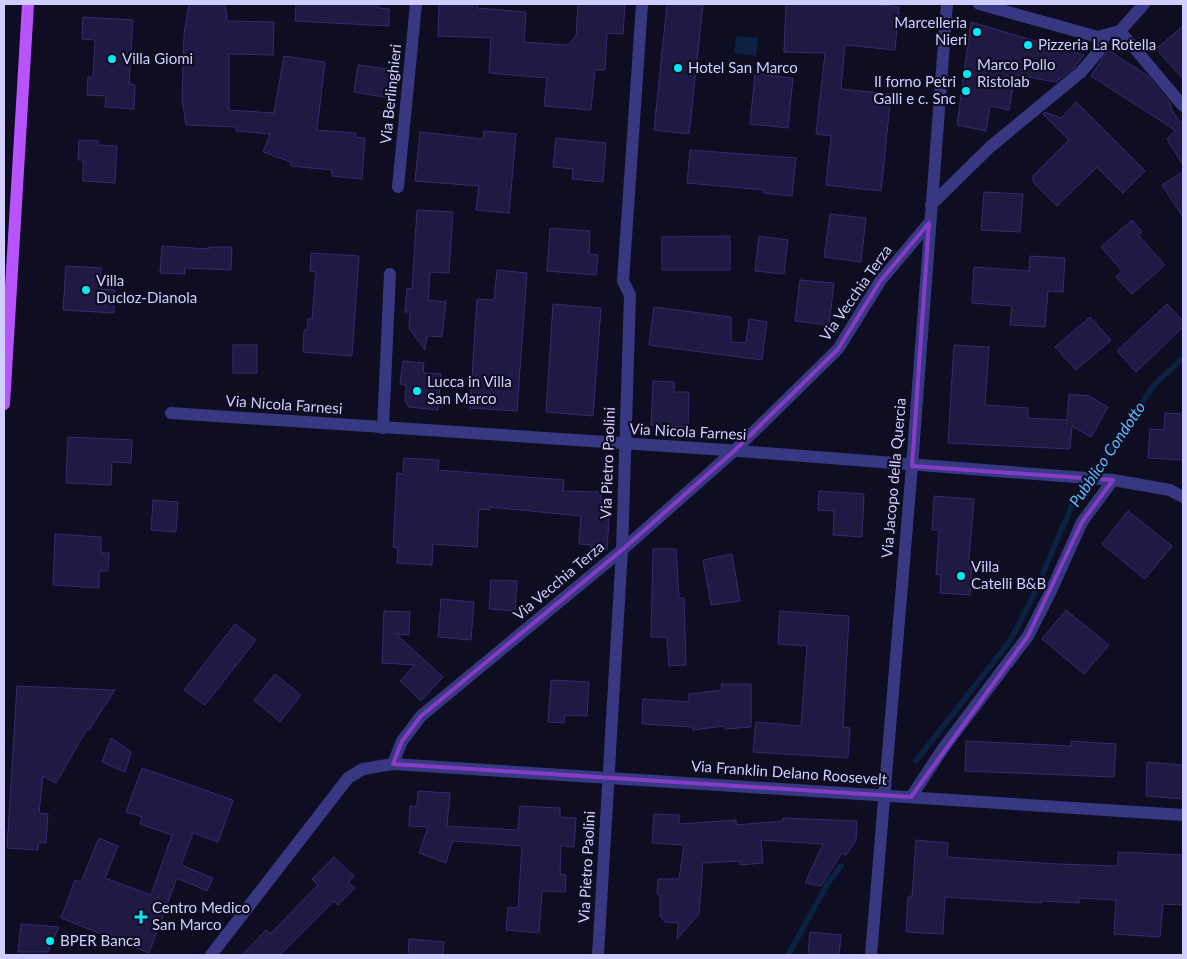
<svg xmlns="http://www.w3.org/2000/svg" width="1187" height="959" viewBox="0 0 1187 959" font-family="Lato,sans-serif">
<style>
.water{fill:#0b2243}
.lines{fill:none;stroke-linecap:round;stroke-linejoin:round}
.stream{stroke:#0b2243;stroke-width:5.5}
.building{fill:#1f1943;stroke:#352b6f}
.minor{stroke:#373881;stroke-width:12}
.tertiary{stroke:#373881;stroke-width:12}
.primary{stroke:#b754ff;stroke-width:12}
.marked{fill:none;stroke:#843cc5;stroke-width:4;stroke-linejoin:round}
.poi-dot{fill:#00ebf8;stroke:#0f0d21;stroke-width:2}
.labels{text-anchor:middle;stroke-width:4.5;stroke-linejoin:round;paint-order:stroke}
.poi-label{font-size:15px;fill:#d1cdff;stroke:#0f0d21;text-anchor:start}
.street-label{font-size:15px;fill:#d1cdff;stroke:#0f0d21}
.water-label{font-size:16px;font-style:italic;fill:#5bbbff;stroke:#0f0d21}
</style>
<rect width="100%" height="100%" fill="#0f0d21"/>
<path class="water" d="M736,36L758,38L756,56L734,53Z"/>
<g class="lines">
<g class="stream">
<path d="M916,761L1010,641L1030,603L1073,503L1154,385L1183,358"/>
<path d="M788,955L828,883L841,866"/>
</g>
</g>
<g class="building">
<path d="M189,4H225L227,21L274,22L273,55L229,54V110L274,113L284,56L325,62L317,130L356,133L355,137L365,138L362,179L332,176V170L291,166V162L263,152L270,134L236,131V127L186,125L182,99L184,34Z"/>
<path d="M296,4H378V8L389,9V26L295,21Z"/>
<path d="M439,4H477V8L526,12L524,42L568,45L576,36L578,4H625L623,34L607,33L605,70H595L591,110L544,106L547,78L489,73L491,38L438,36Z"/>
<path d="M667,4L703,5L689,134L654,130Z"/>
<path d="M786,4H871L899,7L895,50L845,45L841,89L891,94L881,191L826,185L831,136L816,134L825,53L784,52Z"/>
<path d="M83,17L133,20L129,84L135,85L134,109L105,107L106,96L87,95L88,77H93L95,40L82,39Z"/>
<path d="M971,22L1069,51L1084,55L1074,68L1056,82L1015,75L1009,110L990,106L986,131L957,125Z"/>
<path d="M1183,26V79L1156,49Z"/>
<path d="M1108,50L1148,76L1171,104V109L1181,123L1183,120V165L1167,139L1175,130L1091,76Z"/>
<path d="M358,65L394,70L390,98L354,92Z"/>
<path d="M755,74L793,78L788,128L750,124Z"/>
<path d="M1076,102L1145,171L1123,193L1097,167L1057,206L1033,182V176L1069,140L1043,114L1045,112L1061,118Z"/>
<path d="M484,131L516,134L509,213L476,210L479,186L415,181L420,132L483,139Z"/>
<path d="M556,138L606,143L603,182L572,179L573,169L553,167Z"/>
<path d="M79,140L98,141V145L117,146L115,183L83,181V160H78Z"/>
<path d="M690,150L796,158L792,196L764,193V190L687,183Z"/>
<path d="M1183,172V217L1162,185Z"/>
<path d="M984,192L1023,194L1020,232L981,230Z"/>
<path d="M417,210L453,212L449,273L430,272L428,300L446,302L442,337L427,336L425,350L409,328L410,312H405L407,288L412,289Z"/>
<path d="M830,214L866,218L861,262L824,257Z"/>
<path d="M1132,220L1142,232L1138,235L1165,265L1132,294L1116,277L1122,271L1101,247Z"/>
<path d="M550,228L590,231L589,254L598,255L596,275L547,271Z"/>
<path d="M730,236V270H662V237Z"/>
<path d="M759,236L788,240L784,274L755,271Z"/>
<path d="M162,246L209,249V247H232L231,270L185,268V274L160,273Z"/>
<path d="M311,253L359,256L352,356L303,352L304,330H307L308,319H312L316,272L310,271Z"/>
<path d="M1030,256L1065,258L1063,292L1048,291L1045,327L1010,325L1012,306L972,303L974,267L1029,271Z"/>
<path d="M66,266L101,268L100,289L115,290L114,313L63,310Z"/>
<path d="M497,270L527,273L517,411L470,408L477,299L494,300Z"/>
<path d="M800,280L834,283L829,325L795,321Z"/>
<path d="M553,304L601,308L593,416L546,412Z"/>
<path d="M1167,304L1183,321V327L1136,372L1117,351Z"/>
<path d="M654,307L731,317V342L746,343L749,319L767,322L762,360L649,345Z"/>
<path d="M1090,317L1111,340L1076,370L1055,347Z"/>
<rect x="233" y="345" width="24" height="28"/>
<path d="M954,345L989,347L985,405L1028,408V418L1067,420L1069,394L1089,396L1108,407L1091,437L1072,426L1070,449L948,443Z"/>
<path d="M403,361L424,363L423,373L441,374L438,410L409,407L405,401L406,385L400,384Z"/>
<path d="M653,381L674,382V392H689L688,427L651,425Z"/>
<path d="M1165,413L1183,414V460L1148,458L1150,429L1164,430Z"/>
<path d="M68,437L132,440L131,463L112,462L111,485L66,483Z"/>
<path d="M404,458L439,460L438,470L564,480L563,491L601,492V503H610L607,550L590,549L591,545L579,544L581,516L490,507V510L479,509L477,547L433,544L432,565L397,563L398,548L393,547L397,473L403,474Z"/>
<path d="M819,491L864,494L862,537L833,535L834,511L818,510Z"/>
<path d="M934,496L974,499L969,559L972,560L970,595L940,593L941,575L936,574L939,530H932Z"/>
<path d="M153,500L178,502L176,532L151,530Z"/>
<path d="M1128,511L1172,546L1145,579L1102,544Z"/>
<path d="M55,534L101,537V553H109L108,571H99V588L53,585Z"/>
<path d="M653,549H676L679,598H684L686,665L669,666L667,637H651Z"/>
<path d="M732,554L740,601L711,605L703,560Z"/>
<path d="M491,580L517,581L515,611L489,609Z"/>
<path d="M441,599L474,602L471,640L438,637Z"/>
<path d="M1066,610L1109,645L1084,674L1042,639Z"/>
<path d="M384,611L410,612L409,635L396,634L443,677L421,701L400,681L415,665L382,663Z"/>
<path d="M780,611L849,616L843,727L850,728L848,758L753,752L756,722L801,726L807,646L778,644Z"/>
<path d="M235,624L256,640L205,705L184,690Z"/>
<path d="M275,674L301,695L280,722L254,700Z"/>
<path d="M551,680L589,682L587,716L565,715L564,723L548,722Z"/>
<path d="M721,684H751V727L725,729V726L693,730L692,727L642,724L643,699L689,702V694L722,690Z"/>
<path d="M17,686L115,690L89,730L87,729L56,783L43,776L39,813L48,814L46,843L39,842L38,850L7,848Z"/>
<path d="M111,738L131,752L125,772L102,762Z"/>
<path d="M966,741L1071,746V741L1116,744L1114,777L965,771Z"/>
<path d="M1147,762L1183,765V799L1146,796Z"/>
<path d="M142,768L233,800L218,842L193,833L181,865L213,878L207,891L177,878L149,953L61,918L75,880L81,882L99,838L118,846L105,878L151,895L172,835L140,824L142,817L126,812Z"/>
<path d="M418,791L450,793L447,826L518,830L520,806L560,808V817L576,818L574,847L561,846L560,874L566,875L565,892L542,891L539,933L506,930L508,907L518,908L522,846L452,841L446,863L419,853L428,827L409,826L410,806H417Z"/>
<path d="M654,814L679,815V824L736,820V825L783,821V818L857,821L856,840L846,855L842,853L821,886L805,883L823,844L761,840L763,863L740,865V861L703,863L699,914L677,939L678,923L665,922L660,916V895L657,894L658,879H679L684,845L652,843Z"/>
<path d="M916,840L948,843L947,857L1058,864L1118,866V852L1183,855V905L1163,904L1160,937L1114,934L1116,900L1079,898V903L1041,901V903L945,897L943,934L906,932L908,897H912Z"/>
<path d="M334,857L354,876L348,883L355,888L338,905L334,901L280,955H242L266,930L270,934L318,885L312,879Z"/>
<path d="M21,924L59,927L48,952H18Z"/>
<path d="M810,932L841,935L839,955H808Z"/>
<path d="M409,939L444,942L443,955H408Z"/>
</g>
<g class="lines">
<g class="minor">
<path d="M1120,31L1183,106"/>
<path d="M398,187L416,4"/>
<path d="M931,205L990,147L1081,72L1099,51L1104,37"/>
<path d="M171,413L726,450L1113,480L1170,490L1183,497"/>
<path d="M383,428L390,274"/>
<path d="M393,764L402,741L421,716L622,550L734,451L838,349L881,280L929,223"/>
<path d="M911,797L944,747L1028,636L1050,593L1082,522L1113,480"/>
<path d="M211,955L348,778L363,769L393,764L1183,815"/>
<path d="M598,955L622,550L630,295L623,281L642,4"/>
<path d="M871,955L912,466L947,4"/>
</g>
<path class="tertiary" d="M979,4L1098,37L1120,31L1144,4"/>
<path class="primary" d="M4,404L28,4"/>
</g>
<path class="marked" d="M929,223L912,466L1113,480L1082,522L1028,636L911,797L393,764L402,741L421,716L622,550L734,451L838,349L881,280Z"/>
<g class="poi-dot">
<circle cx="977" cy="32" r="5"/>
<circle cx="1028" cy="45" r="5"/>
<circle cx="112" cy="59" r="5"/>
<circle cx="678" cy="68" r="5"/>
<circle cx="967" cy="74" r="5"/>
<circle cx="966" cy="91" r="5"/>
<circle cx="86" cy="290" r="5"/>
<circle cx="417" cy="391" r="5"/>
<circle cx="961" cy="576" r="5"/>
<path d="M138.5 909.5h5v5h5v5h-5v5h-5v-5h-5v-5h5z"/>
<circle cx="50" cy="941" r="5"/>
</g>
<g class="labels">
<g class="poi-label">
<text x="967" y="28" text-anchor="end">Marcelleria<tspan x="967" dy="17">Nieri</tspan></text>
<text x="1038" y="50">Pizzeria La Rotella</text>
<text x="122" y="64">Villa Giomi</text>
<text x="977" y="70">Marco Pollo<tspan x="977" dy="17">Ristolab</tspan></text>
<text x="688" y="73">Hotel San Marco</text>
<text x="956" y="87" text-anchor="end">Il forno Petri<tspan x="956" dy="17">Galli e c. Snc</tspan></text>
<text x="96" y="286">Villa<tspan x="96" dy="17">Ducloz-Dianola</tspan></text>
<text x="427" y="387">Lucca in Villa<tspan x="427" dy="17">San Marco</tspan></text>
<text x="971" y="572">Villa<tspan x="971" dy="17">Catelli B&amp;B</tspan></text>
<text x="152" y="913">Centro Medico<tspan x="152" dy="17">San Marco</tspan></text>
<text x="60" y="946">BPER Banca</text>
</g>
<g class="street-label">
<text transform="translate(391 94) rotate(-84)" y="5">Via Berlinghieri</text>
<text transform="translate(856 293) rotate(-55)" y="5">Via Vecchia Terza</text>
<text transform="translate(284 405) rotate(4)" y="5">Via Nicola Farnesi</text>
<text transform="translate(688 432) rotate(3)" y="5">Via Nicola Farnesi</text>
<text transform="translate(608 463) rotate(-88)" y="5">Via Pietro Paolini</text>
<text transform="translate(894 478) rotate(-85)" y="5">Via Jacopo della Quercia</text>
<text transform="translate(559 581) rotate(-40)" y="5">Via Vecchia Terza</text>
<text transform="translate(789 773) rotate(4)" y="5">Via Franklin Delano Roosevelt</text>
<text transform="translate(587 867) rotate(-87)" y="5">Via Pietro Paolini</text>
</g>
<g class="water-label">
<text transform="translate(1107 454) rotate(-56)" y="6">Pubblico Condotto</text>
</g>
</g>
<rect width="1187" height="959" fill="none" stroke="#d1cdff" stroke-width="10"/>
</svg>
